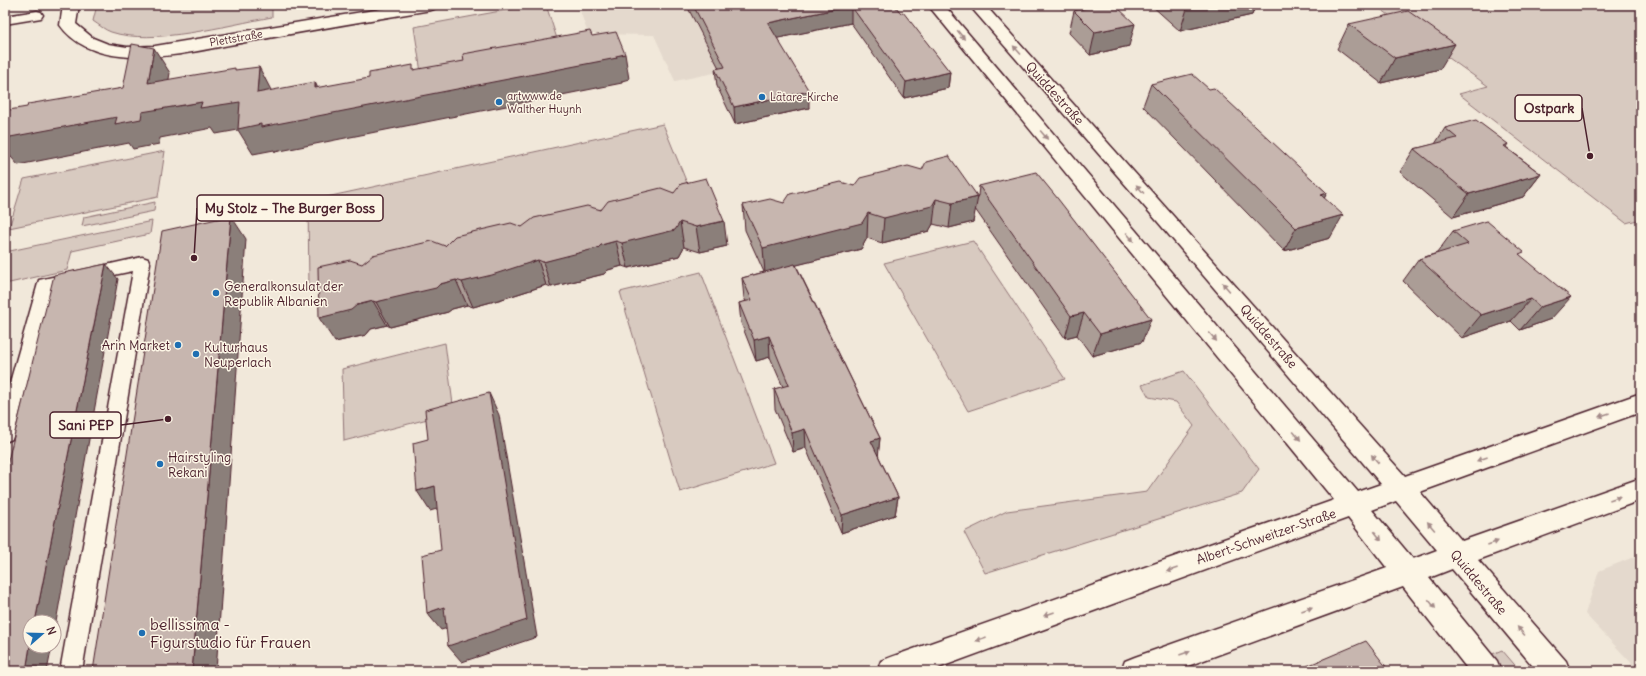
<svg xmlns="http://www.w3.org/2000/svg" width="1646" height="676" viewBox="0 0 1646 676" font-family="Delius,sans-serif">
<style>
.built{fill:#e4d9cd}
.green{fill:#d8cac0;stroke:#917476}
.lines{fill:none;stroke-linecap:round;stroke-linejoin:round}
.service-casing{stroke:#4a1f2b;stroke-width:3}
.minor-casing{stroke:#4a1f2b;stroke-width:3}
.secondary-casing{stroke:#4a1f2b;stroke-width:3}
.service{fill:#fcf5e5;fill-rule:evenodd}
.minor{fill:#fcf5e5;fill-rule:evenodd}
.secondary{fill:#fcf5e5;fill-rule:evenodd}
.wall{fill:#ab9d96;stroke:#4a1f2b}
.shaded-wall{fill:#8b7f7a;stroke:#4a1f2b}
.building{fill:#c7b6af;stroke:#4a1f2b}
.oneway{fill:#a38a88}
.poi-dot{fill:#1f6fb2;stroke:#fcf5e5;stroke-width:1.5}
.labels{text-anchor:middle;stroke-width:3;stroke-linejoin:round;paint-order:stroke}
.far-street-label{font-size:11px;fill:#4a1f2b;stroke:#fcf5e5}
.far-poi-label{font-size:11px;fill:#4a1f2b;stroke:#fcf5e5;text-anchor:start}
.street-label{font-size:13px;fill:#4a1f2b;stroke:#fcf5e5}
.poi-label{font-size:13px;fill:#4a1f2b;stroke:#fcf5e5;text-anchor:start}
.near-poi-label{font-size:16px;fill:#4a1f2b;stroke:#fcf5e5;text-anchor:start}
.leader{fill:none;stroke:#4a1f2b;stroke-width:1.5}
.callout-dot{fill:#4a1f2b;stroke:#fcf5e5;stroke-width:1.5}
.callout{fill:#fcf5e5;stroke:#4a1f2b;stroke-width:1.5}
.callout-label{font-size:14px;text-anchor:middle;font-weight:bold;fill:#4a1f2b}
</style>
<rect width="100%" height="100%" fill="#f1e8da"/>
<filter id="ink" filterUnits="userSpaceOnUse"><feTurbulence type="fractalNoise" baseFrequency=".025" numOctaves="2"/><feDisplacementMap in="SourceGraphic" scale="8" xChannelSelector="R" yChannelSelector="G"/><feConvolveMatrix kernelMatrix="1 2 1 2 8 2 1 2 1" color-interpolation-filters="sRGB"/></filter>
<g filter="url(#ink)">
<g class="built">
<path d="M578,5H709L763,63L675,81L654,35L588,34Z"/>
<path d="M1641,554V671H1639L1585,614L1599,571Z"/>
</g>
<g class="green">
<path d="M97,5H272V17C228,25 152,46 111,32C105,30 99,25 93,21Z"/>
<path d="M533,5H546L561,51L422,79L414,27Z"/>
<path d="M1375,5H1641V219L1626,223L1459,94L1488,86Z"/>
<path d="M663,124L693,198L309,289L308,201Z"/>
<path d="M165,151L158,197L9,228L24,179Z"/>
<path d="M155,202L154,211L82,226L84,217Z"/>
<path d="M152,221L150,234L72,251L67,270L5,284V252Z"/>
<path d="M973,241L1065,379L968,411L884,263Z"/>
<path d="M701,272L774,463L680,492L620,292Z"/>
<path d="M445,343L454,412L344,441L342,369Z"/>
<path d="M1184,371L1259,469L1242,493L985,573L964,532L1007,511L1147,492L1194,426L1176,402L1149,397L1142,385Z"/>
<path d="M1502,650L1520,671H1503L1490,655Z"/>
</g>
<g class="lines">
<defs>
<g id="service">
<path d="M37,11L41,12L43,15L41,18L5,24V16Z"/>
<path d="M142,257L148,259L150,263L82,671H60L133,271L52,288L14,434L12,439L5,442V400L39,280Z"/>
</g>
<path id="minor" d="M63,5H79L76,24L93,38L108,44L127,47L155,46L405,5H439L436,8L431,10C369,20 308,31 246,42C205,49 162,61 120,56C97,54 73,44 60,25Z"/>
<path id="secondary" d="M928,5H944L1358,492L1381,484L1157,221L969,5H985L1405,476L1641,393V412L1420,492L1462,541L1641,478V500L1478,560L1566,661L1570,671H1537L1452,569L1429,578L1497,661L1501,671H1469L1403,587L1174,671H1121L1125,661L1135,657L1387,568L1348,518L930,671H877L881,661L891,657L1334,500ZM1396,501L1437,550L1413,559L1372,510Z"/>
</defs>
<use href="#service" class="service-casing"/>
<use href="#minor" class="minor-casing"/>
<use href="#secondary" class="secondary-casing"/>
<use href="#service" class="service"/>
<use href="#minor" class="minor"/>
<use href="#secondary" class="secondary"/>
</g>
<g class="wall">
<path d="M689,5H894L950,72L948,88L904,98L851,23L777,38L809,108L735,124L717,86L715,69L719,68L689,10Z"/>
<path d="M1151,5H1263L1255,7L1252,15L1180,31Z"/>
<path d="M1074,11L1129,46L1090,55L1069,33Z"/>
<path d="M1349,24L1440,69L1381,83L1337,49Z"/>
<path d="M1151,84L1209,89L1327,193L1324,198L1330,238L1284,251L1143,106Z"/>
<path d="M1445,128L1508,144L1506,147L1541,174L1523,197L1453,217L1400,172L1414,149L1435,144Z"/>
<path d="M854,186L978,196L979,186L1142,342L1092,356L1077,335L1065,338L975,209L973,222L949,228L933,224L929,231L882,243L867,238L861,249L796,265L880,438L878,455L898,497L895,515L841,533L806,448L793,452L775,409L774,389L783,387L770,357L756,361L741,323L739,303L746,301L744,298L742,278L764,272L745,230L743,205L784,203Z"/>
<path d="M674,193L727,246L700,252L684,247L679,256L628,268L622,266L608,270L604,274L551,287L546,285L502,299L473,307L467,305L452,309L448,312L390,327L387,325L371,329L366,335L335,342L362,264L445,246L522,227Z"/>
<path d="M1453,231L1521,256L1551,319L1520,330L1511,321L1462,338L1403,281L1419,259L1437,253Z"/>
<path d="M1307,666L1387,668L1384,671H1304L1303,670Z"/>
</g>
<g class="shaded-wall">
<path d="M1205,5H1263L1255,7L1252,15L1180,31L1187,9Z"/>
<path d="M851,6V23L769,40L768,23Z"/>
<path d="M1135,24L1129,46L1090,55L1095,32Z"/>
<path d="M1455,44L1440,69L1381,83L1395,58Z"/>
<path d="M154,48L170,73L164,108L202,102L315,88V82L327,108L625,54L629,79L622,81V83L275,152L274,150L253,154L238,130L216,134L212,128L160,138L159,144L133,149L129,143L18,165L5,150V138L148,83Z"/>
<path d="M259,67L272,92L257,93Z"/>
<path d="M950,72L948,88L904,98L906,82Z"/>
<path d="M809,91V108L735,124L734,107Z"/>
<path d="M1541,174L1523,197L1453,217L1469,194Z"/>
<path d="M1327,193L1315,216L1321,195Z"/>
<path d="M978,197L973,222L949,228L952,203Z"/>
<path d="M936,199L933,224L929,231L882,243L884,218Z"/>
<path d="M868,213L867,238L861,249L765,273L763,248Z"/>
<path d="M1343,215L1330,238L1284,251L1296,228Z"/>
<path d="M231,216L246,239L216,671H192Z"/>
<path d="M724,221L727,246L700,252L696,227Z"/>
<path d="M680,222L684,247L679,256L628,268L622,243Z"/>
<path d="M616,241L622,266L608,270L604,274L551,287L543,262L601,245Z"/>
<path d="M538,260L546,285L502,299L473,307L462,282Z"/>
<path d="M106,264L118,279L54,633V622H35Z"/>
<path d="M456,280L467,305L452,309L448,312L390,327L376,302L440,284Z"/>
<path d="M1571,297L1551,319L1520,330L1540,307Z"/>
<path d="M1531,299L1511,321L1462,338L1481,315Z"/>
<path d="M373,301L387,325L371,329L366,335L335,342L319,318L357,305Z"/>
<path d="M1084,313L1077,335L1065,338L1071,316Z"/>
<path d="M1151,319L1142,342L1092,356L1100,334Z"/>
<path d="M769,336L770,357L756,361L754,340Z"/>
<path d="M489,393L499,415L537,637L462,662L448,646Z"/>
<path d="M805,429L806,448L793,452L792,433Z"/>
<path d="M880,438L878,458L871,441Z"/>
<path d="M435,486L447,506L430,511L417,491Z"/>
<path d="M898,497L895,515L841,533L842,515Z"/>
<path d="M444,607L458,625L441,630L427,613Z"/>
<path d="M30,646H52L47,671H26Z"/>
</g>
<g class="building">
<path d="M693,5H894L901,13L903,12L950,72L906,82L851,6L768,23L809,91L734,107L715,69L725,67Z"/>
<path d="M1100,5H1115L1135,24L1095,32L1074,11Z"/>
<path d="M1183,5H1205L1187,9Z"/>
<path d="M1408,11L1455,44L1395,58L1349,24Z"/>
<path d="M590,31L592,36L616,32L625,54L616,56L617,58L261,127V124L238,129L240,102L200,108L202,102L142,112L141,119L115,124L117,117L5,138V115L6,112L9,110L27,107L28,104L123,88L132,44L154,48L148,83L235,68V70L259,67L257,93L315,82V88L369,78V73L413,65V70L464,61L463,54Z"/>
<path d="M1192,74L1209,89L1214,88L1327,193L1321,195L1343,215L1296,228L1151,84Z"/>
<path d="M1476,120L1508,144L1504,146L1541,174L1469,194L1414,149L1457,138L1445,128Z"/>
<path d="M949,156L978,197L952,203L936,199L932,206L884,218L868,213L862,223L763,248L743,205L770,199L784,203L790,194L841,182L854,186L860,178L908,166L922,170L926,162Z"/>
<path d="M1036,172L1058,199L1151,319L1100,334L1084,313L1071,316L979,186Z"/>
<path d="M706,178L724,221L696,227L680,222L675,230L622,243L616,241L601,245L598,248L543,262L538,260L492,275L462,282L456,280L440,284L436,288L376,302L373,301L357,305L351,310L319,318L318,267L350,260L362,264L373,255L432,241L445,246L455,236L511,223L522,227L534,218L587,206L601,210L608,201L661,188L674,193L681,184Z"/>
<path d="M231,216L192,671H93L162,231Z"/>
<path d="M1487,221L1524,252L1519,254L1571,297L1540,307L1531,299L1481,315L1419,259L1468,244L1453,231Z"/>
<path d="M106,264L35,622H30V646L26,671H5V473L54,275Z"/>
<path d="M795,264L880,438L871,441L898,497L842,515L805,429L792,433L774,389L789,385L769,336L754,340L739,303L752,300L742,278Z"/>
<path d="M489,393L527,620L448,646L444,607L427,613L422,555L441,550L435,486L417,491L413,443L428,439L425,410Z"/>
<path d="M1366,641L1387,668L1381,671H1311L1307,666Z"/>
</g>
<defs><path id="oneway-solid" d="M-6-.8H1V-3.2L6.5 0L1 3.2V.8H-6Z"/></defs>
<g class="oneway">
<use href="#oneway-solid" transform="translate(961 35) rotate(51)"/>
<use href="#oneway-solid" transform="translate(1017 50) rotate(-132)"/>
<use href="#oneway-solid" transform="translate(1044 135) rotate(50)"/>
<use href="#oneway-solid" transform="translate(1140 189) rotate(-132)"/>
<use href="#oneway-solid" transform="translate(1130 237) rotate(50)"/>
<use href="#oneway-solid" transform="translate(1226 287) rotate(-131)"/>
<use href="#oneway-solid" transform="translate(1213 337) rotate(50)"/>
<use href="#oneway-solid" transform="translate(1604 415) rotate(160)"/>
<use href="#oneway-solid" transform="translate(1297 436) rotate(50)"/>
<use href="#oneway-solid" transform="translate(1375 459) rotate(-130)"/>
<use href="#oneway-solid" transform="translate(1482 459) rotate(160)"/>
<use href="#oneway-solid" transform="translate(1615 498) rotate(-20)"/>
<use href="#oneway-solid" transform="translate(1431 526) rotate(-130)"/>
<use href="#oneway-solid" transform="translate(1378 536) rotate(51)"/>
<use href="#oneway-solid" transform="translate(1493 543) rotate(-20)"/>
<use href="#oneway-solid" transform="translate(1172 570) rotate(161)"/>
<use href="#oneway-solid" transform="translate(1432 604) rotate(52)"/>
<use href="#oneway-solid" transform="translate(1307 609) rotate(-20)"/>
<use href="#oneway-solid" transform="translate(1049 614) rotate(160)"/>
<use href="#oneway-solid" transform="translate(1521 631) rotate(-131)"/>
<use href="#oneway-solid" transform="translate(981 639) rotate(160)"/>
<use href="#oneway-solid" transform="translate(1185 653) rotate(-20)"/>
</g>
</g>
<g class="poi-dot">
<circle cx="762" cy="97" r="4"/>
<circle cx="499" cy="102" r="4"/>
<circle cx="216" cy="293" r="4"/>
<circle cx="178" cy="345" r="4"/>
<circle cx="196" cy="354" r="4"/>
<circle cx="160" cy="464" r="4"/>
<circle cx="142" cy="633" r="4"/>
</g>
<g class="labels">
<g class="far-street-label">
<text transform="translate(236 38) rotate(-10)" y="4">Plettstraße</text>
</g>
<g class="far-poi-label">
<text x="507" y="100">artwww.de<tspan x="507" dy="13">Walther Huynh</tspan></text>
<text x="770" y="101">Lätare-Kirche</text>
</g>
<g class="street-label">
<text transform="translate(1055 93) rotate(48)" y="5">Quiddestraße</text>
<text transform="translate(1269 336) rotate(49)" y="5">Quiddestraße</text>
<text transform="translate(1266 536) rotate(-19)" y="5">Albert-Schweitzer-Straße</text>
<text transform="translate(1479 582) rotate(50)" y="5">Quiddestraße</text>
</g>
<g class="poi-label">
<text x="224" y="291">Generalkonsulat der<tspan x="224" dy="15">Republik Albanien</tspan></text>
<text x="170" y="350" text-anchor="end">Arin Market</text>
<text x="204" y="352">Kulturhaus<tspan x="204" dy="15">Neuperlach</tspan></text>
<text x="168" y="462">Hairstyling<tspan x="168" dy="15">Rekani</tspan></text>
</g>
<g class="near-poi-label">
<text x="150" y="630">bellissima -<tspan x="150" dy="18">Figurstudio für Frauen</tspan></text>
</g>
</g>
<path class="leader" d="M1590 156L1582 108M194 258L197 208M168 419L121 425"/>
<g class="callout-dot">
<circle cx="1590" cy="156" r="4"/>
<circle cx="194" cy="258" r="4"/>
<circle cx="168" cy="419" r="4"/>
</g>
<g class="callout">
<rect x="1515" y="95" width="67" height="26" rx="4"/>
<rect x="197" y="195" width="186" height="26" rx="4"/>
<rect x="50" y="412" width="71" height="26" rx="4"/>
</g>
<g class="callout-label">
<text x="1549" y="113">Ostpark</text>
<text x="290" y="213">My Stolz – The Burger Boss</text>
<text x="86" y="430">Sani PEP</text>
</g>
<rect width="1646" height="676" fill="none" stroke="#fcf5e5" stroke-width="20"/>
<rect x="10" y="10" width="1626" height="656" fill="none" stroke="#4a1f2b" stroke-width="1.5" filter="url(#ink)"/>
<g transform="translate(42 634) rotate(70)"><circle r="19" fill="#fcf5e5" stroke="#b59f9b"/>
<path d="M0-3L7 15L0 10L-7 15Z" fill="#1f6fb2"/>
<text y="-6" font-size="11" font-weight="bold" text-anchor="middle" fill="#4a1f2b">N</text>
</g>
</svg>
